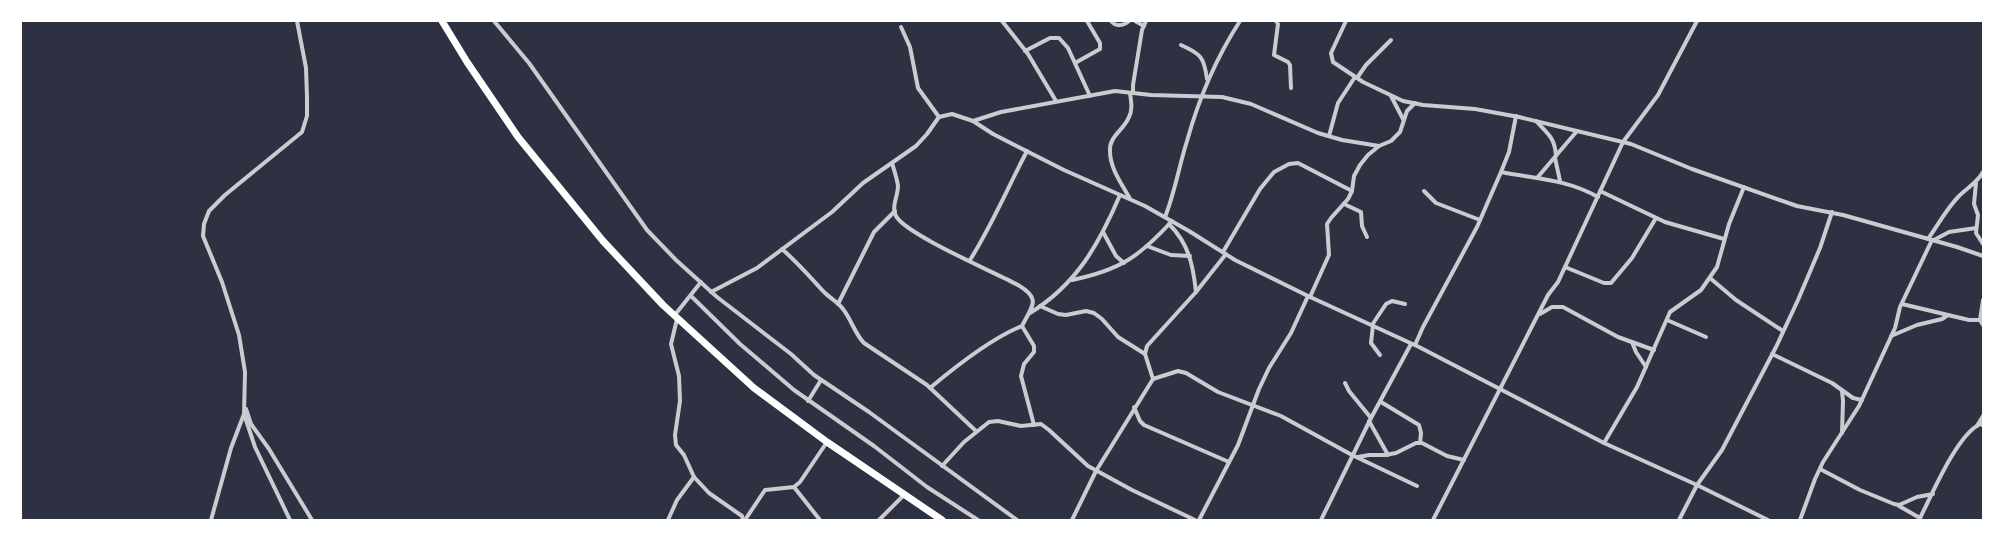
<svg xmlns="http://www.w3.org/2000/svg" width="2004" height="541" viewBox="0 0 2004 541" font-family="Signika,sans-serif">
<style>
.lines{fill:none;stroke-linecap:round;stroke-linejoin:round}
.minor{stroke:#caccd0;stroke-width:4}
.trunk{stroke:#fff;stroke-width:7}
</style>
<rect width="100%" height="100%" fill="#2d3142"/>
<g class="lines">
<g class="minor">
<path d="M494,21L529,63L647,230L676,260L717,297L791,354L814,375L869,412L1017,520"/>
<path d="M1002,21L1028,54L1056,101"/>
<path d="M1111,21C1116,27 1123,26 1129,21"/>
<path d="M1135,21L1144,26"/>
<path d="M1276,21L1278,24L1274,55L1288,62L1290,65L1291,88"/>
<path d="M1346,21L1331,53L1333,62L1363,82L1403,101L1423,105L1475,109L1519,117L1631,144L1692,169L1797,206L1843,215L1957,247L1983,256"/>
<path d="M901,27L910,47L918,88L939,117"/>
<path d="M1181,45C1201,54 1204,57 1207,79"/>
<path d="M1025,51L1050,38H1059L1068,48L1090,96"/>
<path d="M1075,63L1100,49V43L1087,21"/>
<path d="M1357,78L1366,65L1391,40"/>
<path d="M1130,93C1131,101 1133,109 1129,117C1124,130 1109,136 1110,151C1110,169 1122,184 1130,199"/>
<path d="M1133,93V85L1142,30L1146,21"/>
<path d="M1391,96L1403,119"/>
<path d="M973,121L1001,112L1115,91L1151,95L1222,97L1251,104L1318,133L1342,140L1379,146"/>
<path d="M1536,121C1548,134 1555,138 1556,156"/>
<path d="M1329,136L1338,103L1355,77"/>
<path d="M1555,158L1560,181"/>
<path d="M892,163C894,170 897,178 898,186C898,196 891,207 896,216C905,234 996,273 1018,285C1042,299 1032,306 1022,326L1034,346V352L1024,364L1021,376L1034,425"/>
<path d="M1501,172C1536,179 1566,179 1598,197"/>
<path d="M1537,178L1577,131"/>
<path d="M1976,183L1974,204L1978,215L1976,233L1983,244"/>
<path d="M1424,191L1436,203L1480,220"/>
<path d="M1600,191L1665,222L1724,239"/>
<path d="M1344,204L1361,212L1362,226L1367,237"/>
<path d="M1165,217C1175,192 1179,166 1187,141C1199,98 1216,58 1240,21"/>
<path d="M1169,224C1189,244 1193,265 1196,292"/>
<path d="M1103,232L1116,256L1124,263"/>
<path d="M1928,239C1938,225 1947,208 1959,196C1968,187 1977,183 1983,172"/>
<path d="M1934,240L1949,232L1976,228"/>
<path d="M1147,246L1171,255L1190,256"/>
<path d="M782,249C798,263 810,277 824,292C830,298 838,302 843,309C851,319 855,334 864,343L927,385L976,431"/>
<path d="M1223,252L1260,189L1274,172L1289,164L1298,163L1352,191"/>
<path d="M970,260C992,225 1008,187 1027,151"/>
<path d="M1565,267L1604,283H1611L1632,258L1656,218"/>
<path d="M1710,278L1736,300L1783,331"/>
<path d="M1072,280C1120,270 1139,257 1172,221"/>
<path d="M711,292L757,268L832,212L863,183L916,146L927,134L939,117L952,114L973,121L993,134L1064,170L1145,206L1189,231L1235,260L1308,296L1419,347L1604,443L1697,485L1768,520"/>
<path d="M691,296L740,344L794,390L874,446L927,487L978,520"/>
<path d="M1310,297L1329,255L1327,224L1331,218L1348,199L1352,191L1354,176L1360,165L1368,155L1379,146L1391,141L1400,132L1407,111L1415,103"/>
<path d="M1983,300L1980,320L1983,325"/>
<path d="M838,304L874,232L895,211"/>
<path d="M1902,304L1969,320H1980L1983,318"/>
<path d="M1040,306L1058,314L1066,315L1086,311L1094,313L1102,319L1118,337L1145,354"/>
<path d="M1030,313C1077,284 1099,244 1120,195"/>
<path d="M1540,314L1552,307H1563L1618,337L1654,350"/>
<path d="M674,316L701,282"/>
<path d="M677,319L671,344L679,376L680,401L675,435L676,445L684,455L694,477L709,493L742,516L743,520"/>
<path d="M1667,320L1706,337"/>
<path d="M1372,325L1386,304L1392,301L1405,304"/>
<path d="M1373,325L1371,343L1380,355"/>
<path d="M1891,336L1917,325L1942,319L1948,315"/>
<path d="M1632,342L1636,352L1646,367"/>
<path d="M1415,345L1423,327L1477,227L1501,172L1509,152L1516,116"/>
<path d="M1772,354L1832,383L1853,398L1862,400"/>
<path d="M1153,379L1145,354L1147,346L1196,292L1226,254"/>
<path d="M1345,383L1349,391L1371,418"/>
<path d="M930,388C955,367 992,338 1022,326"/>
<path d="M1842,391L1843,401L1842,433"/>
<path d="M808,401L821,380"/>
<path d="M1381,402L1419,425L1421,433L1420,443"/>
<path d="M1134,407L1140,421L1144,425L1229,462"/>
<path d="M246,409L251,424L269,449L312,520"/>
<path d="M1369,421L1388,455"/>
<path d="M1977,426L1983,416"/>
<path d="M1604,443L1637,387L1670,312L1701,290L1717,267L1729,224L1744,187"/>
<path d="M1358,457L1369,455H1385L1396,453L1416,443H1422L1447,456L1464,460"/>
<path d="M942,466L964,442L989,422L998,421L1021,426L1041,424L1049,430L1088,466L1132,490L1195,520"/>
<path d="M1820,469L1860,490L1894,504L1899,505L1917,497L1933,494"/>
<path d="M794,487L820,520"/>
<path d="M1899,506L1920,518"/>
<path d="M211,520L231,448L244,414"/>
<path d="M290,520L255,447L244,414L245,372L239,335L222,282L203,236L204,224L209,211L225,195L302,132L307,116V97L306,68L297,21"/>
<path d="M668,520L677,500L694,477"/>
<path d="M745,520L765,490L794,487L800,482L827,442"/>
<path d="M879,520L904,495"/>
<path d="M1072,520L1096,471L1153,379L1178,371L1186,373L1218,392L1281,416L1352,455L1417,486"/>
<path d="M1199,520L1238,445L1259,389L1269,368L1291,333L1308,296"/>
<path d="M1321,520L1371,418L1411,344"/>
<path d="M1433,520L1548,295L1558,282L1623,142L1658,95L1697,21"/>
<path d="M1679,520L1697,485L1722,450L1776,347L1798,300L1820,248L1832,212"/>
<path d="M1800,520L1815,479L1823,462L1859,406L1895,328L1900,307L1932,240"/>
<path d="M1919,520C1932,495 1956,436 1980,424L1983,425"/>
</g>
<path class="trunk" d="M442,21L467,62L518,137L603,241L663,305L754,388L827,442L942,520"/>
</g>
<rect width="2004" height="541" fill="none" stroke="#ffffff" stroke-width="44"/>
</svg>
